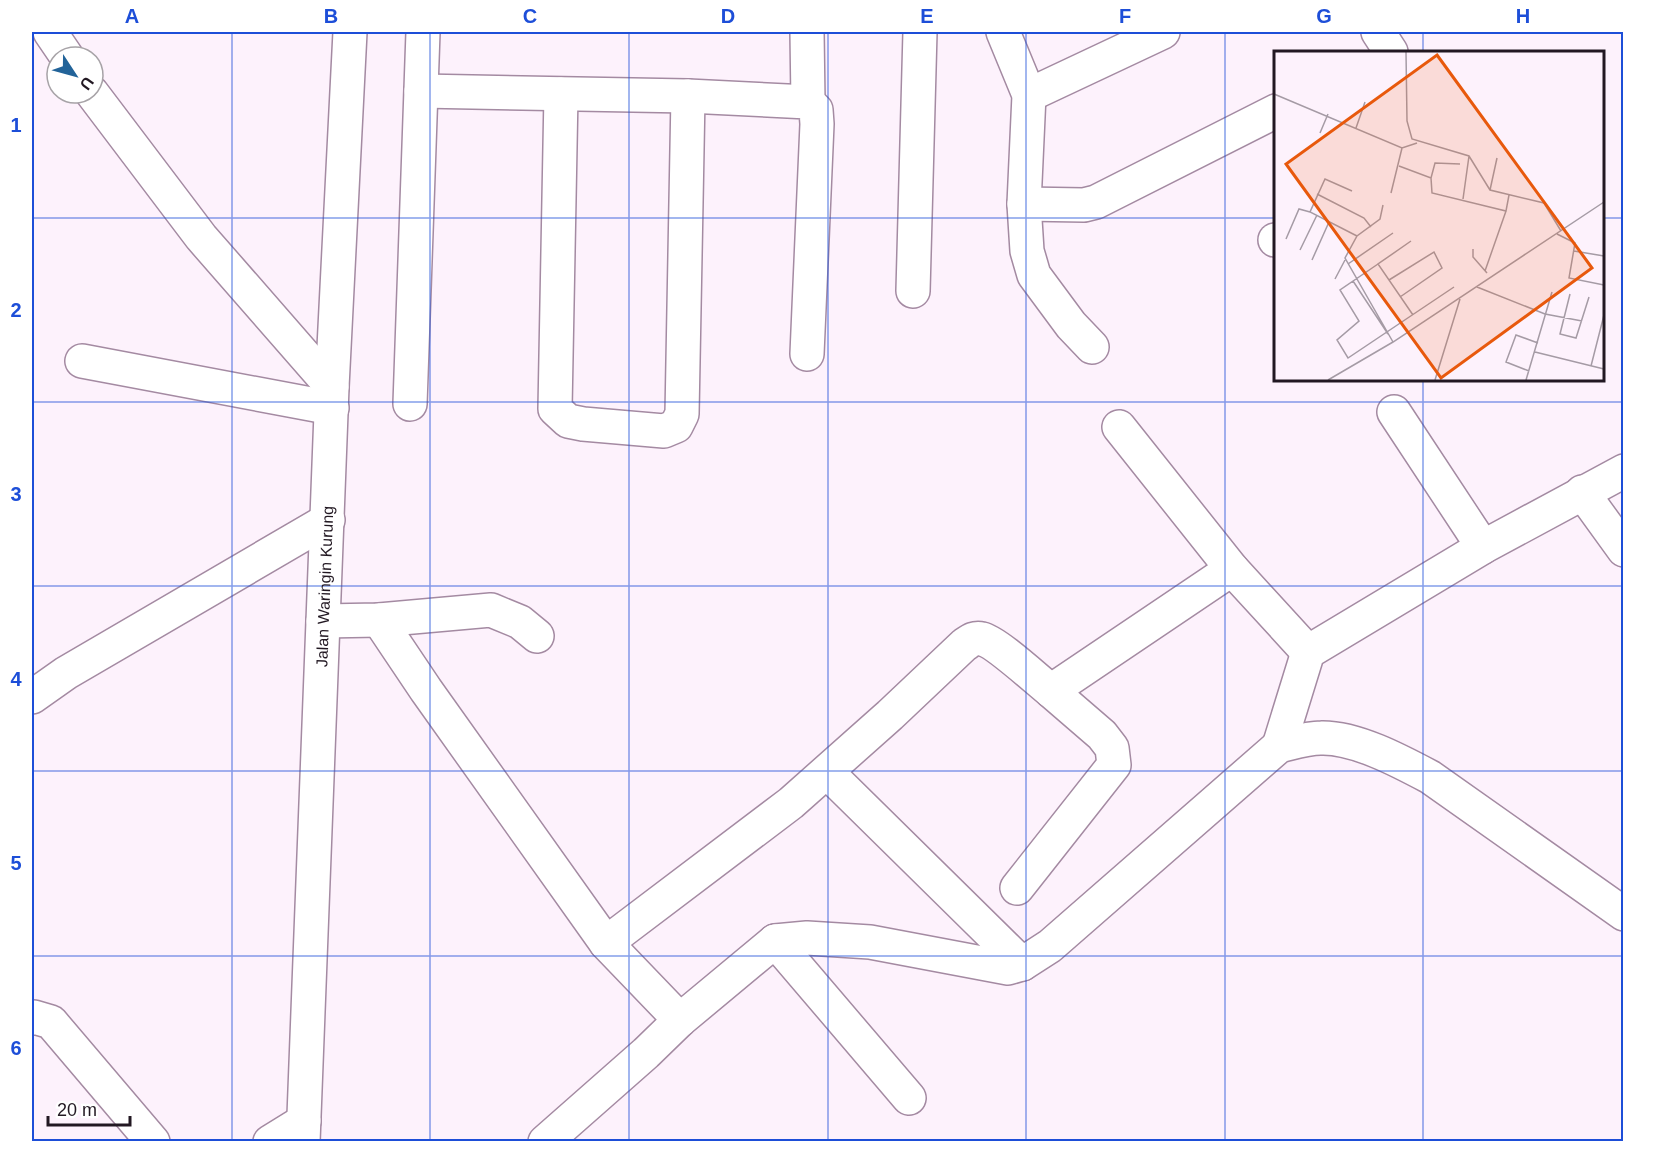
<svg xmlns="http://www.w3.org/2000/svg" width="1655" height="1173" viewBox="0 0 1655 1173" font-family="Helvetica,sans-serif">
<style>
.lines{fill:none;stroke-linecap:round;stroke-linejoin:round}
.minor-casing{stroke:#a48aa2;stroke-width:36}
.minor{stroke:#fff;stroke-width:33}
.grid{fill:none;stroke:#1d4ed8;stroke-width:1.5;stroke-opacity:0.55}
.labels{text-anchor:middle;stroke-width:5;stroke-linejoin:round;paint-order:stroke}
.street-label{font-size:16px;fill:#221822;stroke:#fff}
.inset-road{fill:none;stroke:#a59ba5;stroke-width:1.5}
.view{fill:#e8590c;fill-opacity:0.15;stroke:#e8590c;stroke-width:3}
.inset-edge{fill:none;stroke:#221822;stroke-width:3}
.neatline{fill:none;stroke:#1d4ed8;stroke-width:2}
.grid-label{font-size:20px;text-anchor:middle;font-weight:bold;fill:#1d4ed8}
</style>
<rect width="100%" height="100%" fill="#fdf2fc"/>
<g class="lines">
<defs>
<g id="minor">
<path d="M50,32L67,57"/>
<path d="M807,32L808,102"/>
<path d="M1003,32L1029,95L1024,204L1027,251L1034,275L1071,325L1092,347"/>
<path d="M1378,32L1391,52"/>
<path d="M421,91L688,96L808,102L816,110L817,124L807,354"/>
<path d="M92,93L201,237L332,387"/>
<path d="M561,94L555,409L568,421L583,424L664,431L676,426L682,414L688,96"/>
<path d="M1029,95L1163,32"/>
<path d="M1024,204L1084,205L1096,202L1276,111"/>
<path d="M1275,240H1276"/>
<path d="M913,291L920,32"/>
<path d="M82,361L332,408"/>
<path d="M410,404L423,32"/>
<path d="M1394,412L1483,547"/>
<path d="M1119,427L1232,569L1308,652"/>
<path d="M1582,492L1624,550"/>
<path d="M379,620L426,690L606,943"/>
<path d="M323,621L379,620L491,610L520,622L537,636"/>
<path d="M32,697L66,673L328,520"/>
<path d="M1279,746L1308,652L1483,547L1624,471"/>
<path d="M827,772L1022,964"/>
<path d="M1017,888L1114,765L1112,748L1102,735L1051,691L1232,569"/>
<path d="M775,941L909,1098"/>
<path d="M32,1018L34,1017L51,1022L153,1142"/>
<path d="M680,1020L606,943L791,803L890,715L964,645C970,641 974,637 982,639C996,642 1036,679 1051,691"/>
<path d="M270,1142L304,1121"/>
<path id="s1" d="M303,1142L332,387L350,32"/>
<path d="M545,1142L646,1053L680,1020L775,941L807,938L870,942L1008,968L1022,964L1050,946L1279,746C1292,743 1307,738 1321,738C1355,737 1400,761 1430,777L1624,914"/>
</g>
</defs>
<use href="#minor" class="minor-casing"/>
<use href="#minor" class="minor"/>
</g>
<path class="grid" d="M232,32V1142M430,32V1142M629,32V1142M828,32V1142M1026,32V1142M1225,32V1142M1423,32V52M32,218H1276M1602,218H1624M1423,380V1142M32,402H1624M32,586H1624M32,771H1624M32,956H1624"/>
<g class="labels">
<g class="street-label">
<text dy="6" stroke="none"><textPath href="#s1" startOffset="556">Jalan Waringin Kurung</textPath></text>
</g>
</g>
<g transform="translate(1274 51)">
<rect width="330" height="330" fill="#fdf2fc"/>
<path class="inset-road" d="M132,1L133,70L138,88L195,105L216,139L270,152L287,180M0,43L128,97L143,92M82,77L91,51M46,82L54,63M125,115L157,127L161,112L186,113M157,127L158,142L232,160L235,144M216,139L223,107M78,140L51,128L36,161L83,185M117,142L128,97M43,143L90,167L97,176M189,148L195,105M109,154L106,168L83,185L71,207L119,291M283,183L301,192L295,227L330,234M12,188L25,158L36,161M137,190L104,213L139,264M199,198V206L213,222M26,199L43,164M300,200L330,205M38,209L55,171M74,213L119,182M104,213L66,239L85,270L63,289L74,307L180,236M211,220L232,160M61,228L71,209M115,229L160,201L168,217L126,246M79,230L114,283M203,236L271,263L308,270M296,243L286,283L302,287L315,246M261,301L330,318M317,315L330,264M255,320L232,311L242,284L264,292M54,329L119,291L330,151M161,329L186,248M252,329L278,241"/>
<path class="view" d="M163,4L318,217L167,327L12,113Z"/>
<rect width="330" height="330" class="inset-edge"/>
</g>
<rect width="1655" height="1173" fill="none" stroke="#ffffff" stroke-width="66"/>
<g transform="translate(75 75) rotate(126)"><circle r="28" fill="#ffffff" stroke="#a7a3a7" stroke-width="1.5"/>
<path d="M0-4.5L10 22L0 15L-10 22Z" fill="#226399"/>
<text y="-9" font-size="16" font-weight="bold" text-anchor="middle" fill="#221822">U</text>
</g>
<path d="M48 1116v9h82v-9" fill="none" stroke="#221822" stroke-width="3"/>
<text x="57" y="1116" font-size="18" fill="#221822" stroke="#ffffff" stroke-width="4.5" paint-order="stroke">20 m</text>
<rect x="33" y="33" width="1589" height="1107" class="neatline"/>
<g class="grid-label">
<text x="132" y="23">A</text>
<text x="331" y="23">B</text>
<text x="530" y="23">C</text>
<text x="728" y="23">D</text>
<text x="927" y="23">E</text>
<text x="1125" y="23">F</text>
<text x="1324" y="23">G</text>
<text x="1523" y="23">H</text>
<text x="16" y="132">1</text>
<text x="16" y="317">2</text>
<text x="16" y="501">3</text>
<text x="16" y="686">4</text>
<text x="16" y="870">5</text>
<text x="16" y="1055">6</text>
</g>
</svg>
